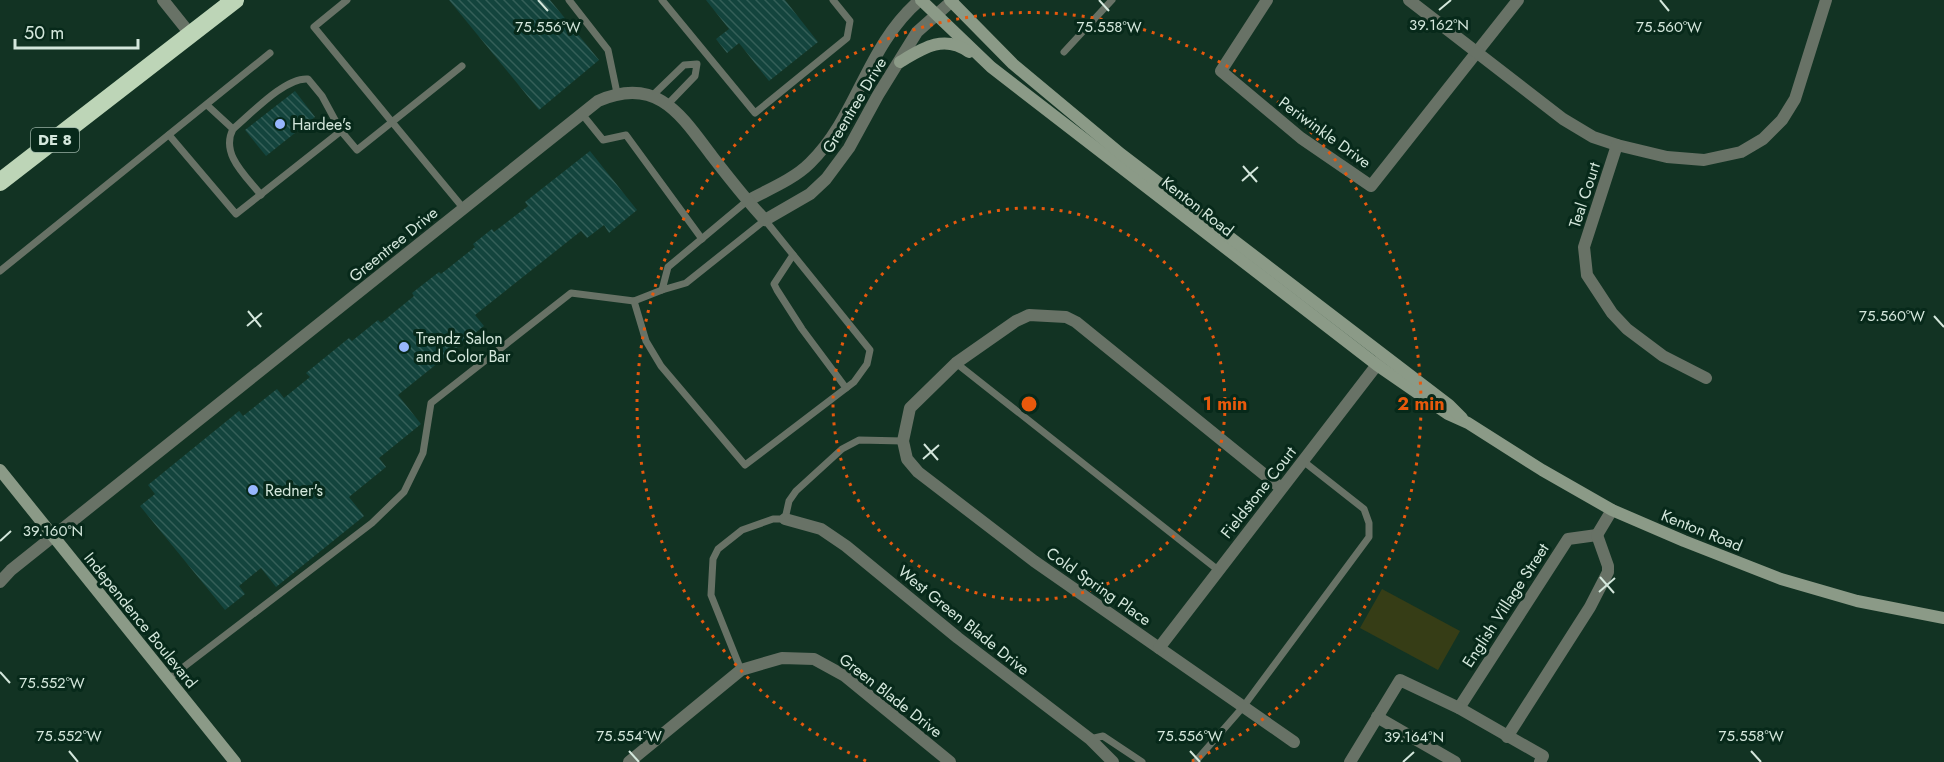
<svg xmlns="http://www.w3.org/2000/svg" width="1944" height="762" viewBox="0 0 1944 762" font-family="Jost,sans-serif">
<style>
.grass{fill:#363d16}
.building{fill:url(#building-back-hatch)}
.lines{fill:none;stroke-linecap:round;stroke-linejoin:round}
.lane{stroke:#687266;stroke-width:7}
.street{stroke:#687266;stroke-width:12}
.secondary{stroke:#8b9a87;stroke-width:12}
.highway{stroke:#bdd5b7;stroke-width:18}
.ticks{fill:none;stroke:#d4e7dc;stroke-width:2}
.ring{fill:none;stroke:#e8590c;stroke-width:3;stroke-dasharray:3 6}
.poi-dot{fill:#97b6fd;stroke:#07291a;stroke-width:2}
.labels{text-anchor:middle;stroke-width:6;stroke-linejoin:round;paint-order:stroke}
.shield{fill:#07291a;stroke:#96aea2;stroke-width:1.5}
.shield-label{font-size:15px;font-weight:bold;fill:#d4e7dc}
.street-label{font-size:16px;fill:#d4e7dc;stroke:#07291a}
.poi-label{font-size:16px;fill:#d4e7dc;stroke:#07291a;text-anchor:start}
.ticks-label{font-size:15px;text-anchor:middle;fill:#d4e7dc;stroke:#07291a;stroke-width:6;stroke-linejoin:round;paint-order:stroke}
.centre{fill:#e8590c;stroke:#07291a;stroke-width:3}
.ring-label{font-size:18px;text-anchor:middle;font-weight:bold;fill:#e8590c;stroke:#07291a;stroke-width:6;stroke-linejoin:round;paint-order:stroke}
</style>
<defs>
<pattern id="building-back-hatch" width="6" height="6" patternUnits="userSpaceOnUse" patternTransform="scale(1.5)"><rect width="6" height="6" fill="#13443d"/><path d="M-1 5l2 2M0 0l6 6M5-1l2 2" fill="none" stroke="#345f58"/></pattern>
</defs>
<rect width="100%" height="100%" fill="#123323"/>
<path class="grass" d="M1382,589L1460,631L1438,670L1360,628Z"/>
<g class="building">
<path d="M449,0H550L599,60L539,110Z"/>
<path d="M706,0H785L818,42L769,81L739,43L727,53L716,39L729,29Z"/>
<path d="M295,91L315,117L266,156L245,130Z"/>
<path d="M590,151L637,210L609,233L604,225L587,238L581,231L475,315L484,326L398,395L421,424L379,458L386,467L349,497L364,516L276,587L261,568L239,586L245,594L225,610L140,506L155,494L148,485L239,411L243,416L277,389L284,398L310,377L306,373L349,338L352,341L378,320L381,323L414,296L412,293L439,272L441,274L475,247L473,244L492,229L494,232L528,206L525,202Z"/>
</g>
<g class="lines">
<g class="lane">
<path d="M569,0L608,50L617,93"/>
<path d="M662,0L755,113L847,38L850,21L833,0"/>
<path d="M1064,52L1112,0"/>
<path d="M462,66L392,122L464,209"/>
<path d="M652,96L684,65L697,64L695,76L668,104"/>
<path d="M207,105L233,129"/>
<path d="M582,114L603,140L626,135L702,239"/>
<path d="M169,135L236,214L341,131L357,150L392,122L314,27L347,0"/>
<path d="M261,195C246,176 220,154 233,129C251,114 285,77 308,79L322,96L341,131"/>
<path d="M793,255L774,284L777,290L802,329L846,388"/>
<path d="M0,271L270,53"/>
<path d="M634,301L662,290"/>
<path d="M956,363L1218,570"/>
<path d="M741,670L711,595L713,559L718,549L742,530L773,519H785L789,501L796,491L842,449L859,440L903,441"/>
<path d="M168,679L372,523L404,492L423,453L431,403L571,293L634,301L646,341L661,366L745,465L854,382L867,364L870,350L765,220L686,283L662,290L668,267L747,201"/>
<path d="M1090,739L1103,736L1142,762"/>
<path d="M1195,762L1243,707L1369,537V523L1364,509L1303,461"/>
</g>
<g class="street">
<path d="M163,0L191,35"/>
<path d="M1267,0L1221,71L1301,138L1371,186L1518,0"/>
<path d="M1409,0L1563,119L1593,137L1617,145L1667,157L1704,160L1741,152L1763,139L1782,120L1795,99L1826,0"/>
<path d="M1617,145L1584,247L1587,275L1612,313L1627,329L1663,356L1706,378"/>
<path d="M747,201C767,190 793,180 810,163C858,116 866,46 920,0"/>
<path d="M1281,488L1076,322L1066,317L1029,315L1016,321L956,363L910,408L903,441L907,459L918,472L1034,561L1294,742"/>
<path d="M785,519L821,529L846,546L958,638L1090,739L1113,762"/>
<path d="M1597,535L1612,510"/>
<path d="M0,582L11,570L598,101C657,75 681,115 712,156C729,178 746,200 765,220L810,194L826,179L849,148L878,95L917,32L953,0"/>
<path d="M1159,648L1383,357"/>
<path d="M1459,708L1568,539L1597,535"/>
<path d="M1377,717L1455,762"/>
<path d="M1507,737L1590,607L1608,572V566L1597,535"/>
<path d="M629,762L741,670L782,658L814,659L845,676L950,762"/>
<path d="M1350,762L1400,680L1459,708L1543,756L1540,762"/>
</g>
<g class="secondary">
<path d="M921,0L991,67L1377,365L1448,414L1468,423L1542,470L1612,510L1684,541L1781,579L1857,601L1944,618"/>
<path d="M950,0L1013,64L1121,154L1449,405L1462,418"/>
<path d="M900,62C923,48 944,34 969,52"/>
<path d="M0,470L235,762"/>
</g>
<path class="highway" d="M0,182L235,0"/>
</g>
<path class="ticks" d="M538,0L548,11M1099,0L1109,11M1660,0L1669,11M1439,10L1451,0M1243,166L1257,182M1242,181L1258,167M248,311L261,327M1934,316L1944,327M247,326L262,313M924,444L938,460M923,459L939,445M0,541L11,531M1600,577L1614,593M1599,592L1615,578M0,672L10,683M69,751L78,762M629,751L639,762M1190,751L1200,762M1751,751L1761,762M1403,762L1414,752"/>
<g class="ring">
<circle cx="1029" cy="404" r="196"/>
<path d="M866 761A392 392 0 1 1 1192 761"/>
</g>
<g class="poi-dot">
<circle cx="280" cy="124" r="6"/>
<circle cx="404" cy="347" r="6"/>
<circle cx="253" cy="490" r="6"/>
</g>
<g class="labels">
<rect class="shield" x="31" y="128" width="48" height="24" rx="4.5"/>
<g class="shield-label">
<text x="55" y="145">DE 8</text>
</g>
<g class="street-label">
<text transform="translate(854 105) rotate(-59)" y="6">Greentree Drive</text>
<text transform="translate(1325 132) rotate(36)" y="6">Periwinkle Drive</text>
<text transform="translate(1584 195) rotate(-72)" y="6">Teal Court</text>
<text transform="translate(1198 206) rotate(38)" y="6">Kenton Road</text>
<text transform="translate(393 244) rotate(-39)" y="6">Greentree Drive</text>
<text transform="translate(1258 492) rotate(-52)" y="6">Fieldstone Court</text>
<text transform="translate(1702 530) rotate(22)" y="6">Kenton Road</text>
<text transform="translate(1099 586) rotate(35)" y="6">Cold Spring Place</text>
<text transform="translate(1505 605) rotate(-57)" y="6">English Village Street</text>
<text transform="translate(141 620) rotate(51)" y="6">Independence Boulevard</text>
<text transform="translate(964 620) rotate(39)" y="6">West Green Blade Drive</text>
<text transform="translate(891 695) rotate(38)" y="6">Green Blade Drive</text>
</g>
<g class="poi-label">
<text x="292" y="130">Hardee's</text>
<text x="416" y="344">Trendz Salon<tspan x="416" dy="18">and Color Bar</tspan></text>
<text x="265" y="496">Redner's</text>
</g>
</g>
<g class="ticks-label">
<text x="1439" y="30">39.162°N</text>
<text x="548" y="32">75.556°W</text>
<text x="1109" y="32">75.558°W</text>
<text x="1669" y="32">75.560°W</text>
<text x="1892" y="321">75.560°W</text>
<text x="53" y="536">39.160°N</text>
<text x="52" y="688">75.552°W</text>
<text x="69" y="741">75.552°W</text>
<text x="629" y="741">75.554°W</text>
<text x="1190" y="741">75.556°W</text>
<text x="1751" y="741">75.558°W</text>
<text x="1414" y="742">39.164°N</text>
</g>
<circle cx="1029" cy="404" r="9" class="centre"/>
<g class="ring-label">
<text x="1225" y="410">1 min</text>
<text x="1421" y="410">2 min</text>
</g>
<path d="M15 39v9h123v-9" fill="none" stroke="#d4e7dc" stroke-width="3"/>
<text x="24" y="39" font-size="18" fill="#d4e7dc" stroke="#07291a" stroke-width="4.5" paint-order="stroke">50 m</text>
</svg>
